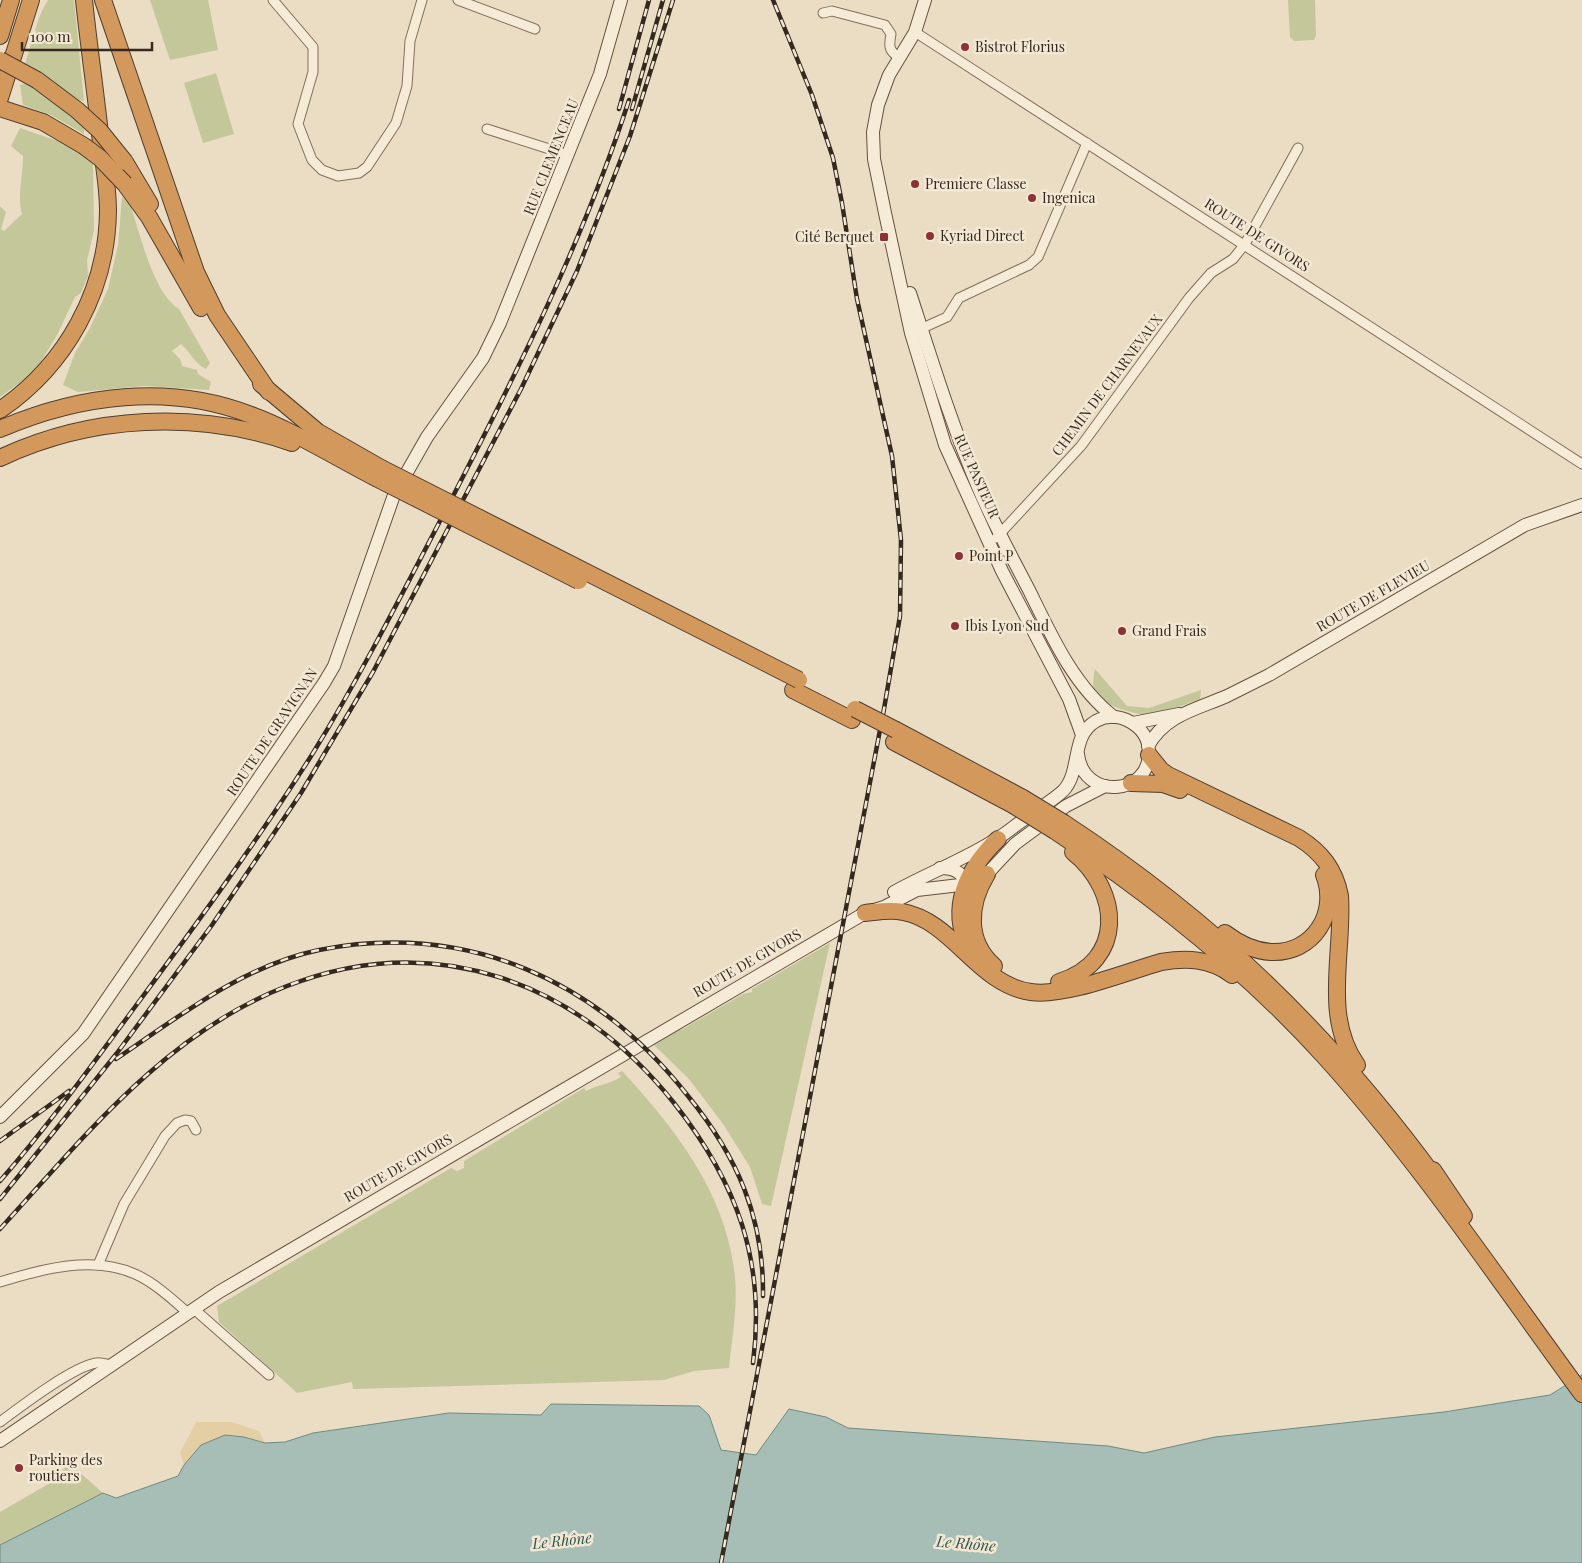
<svg xmlns="http://www.w3.org/2000/svg" width="1582" height="1563" viewBox="0 0 1582 1563" font-family="'Playfair Display',serif">
<style>
.green{fill:#c4c799}
.sand{fill:#e4cfa4}
.water{fill:#a6beb5;stroke:#6d8b82}
.lines{fill:none;stroke-linecap:round;stroke-linejoin:round}
.street-casing{stroke:#836f5c;stroke-width:11}
.secondary-casing{stroke:#65503f;stroke-width:14}
.highway-casing{stroke:#513e30;stroke-width:18}
.street{stroke:#f6ebd7;stroke-width:9}
.secondary{stroke:#f6ebd7;stroke-width:12}
.highway{stroke:#d2985c;stroke-width:16}
.rail-casing{stroke:#34281f;stroke-width:4.5}
.rail{stroke:#f2e8d3;stroke-width:2.5;stroke-dasharray:8;stroke-linecap:butt}
.highway-bridge-casing{stroke:#513e30;stroke-width:18;stroke-linecap:butt}
.highway-bridge{stroke:#d2985c;stroke-width:16}
.poi-dot{fill:#8d3137;stroke:#f2e8d3;stroke-width:2}
.labels{text-anchor:middle;stroke-width:5;stroke-linejoin:round;paint-order:stroke}
.poi-label{font-size:14px;fill:#34281f;stroke:#f2e8d3;text-anchor:start}
.street-label{font-size:14px;fill:#34281f;stroke:#f2e8d3}
.water-label{font-size:15px;font-style:italic;fill:#2f534f;stroke:#f2e8d3}
</style>
<rect width="100%" height="100%" fill="#eaddc4"/>
<g class="green">
<path d="M48,0H74L84,101L79,100L25,64C32,44 37,16 48,0Z"/>
<path d="M150,0H208L218,50L170,60Z"/>
<path d="M1288,0H1315L1316,35L1314,40L1294,41L1290,37Z"/>
<path d="M216,73L234,134L203,143L184,83Z"/>
<path d="M29,82L84,123V134L51,115L23,105L20,85Z"/>
<path d="M20,128L66,144L93,163L94,230L87,261L88,276L81,293L75,297L58,333L39,365L25,379L0,397V206L6,212L1,229L4,231L22,214C17,197 23,176 23,156L11,146Z"/>
<path d="M122,197L130,204C140,233 153,293 179,309L210,363L206,369C195,364 190,352 181,344L172,351L180,359L182,366L197,370L198,374L211,382L209,390L144,386L78,392L63,385L75,353L90,328L108,289L118,245Z"/>
<path d="M1095,669L1127,706L1149,708L1201,690L1200,699L1152,717H1141L1140,714C1125,711 1101,705 1094,689C1092,683 1094,675 1095,669Z"/>
<path d="M830,943L771,1206L762,1204L750,1167L723,1124L689,1079L652,1043L671,1032L683,1029L743,994L752,992V989Z"/>
<path d="M622,1071C674,1127 724,1191 734,1269C739,1302 732,1336 729,1368L694,1371L664,1380L353,1389L352,1382L297,1393L219,1322L217,1306L451,1168L457,1171L464,1168V1161L584,1088L586,1091C597,1085 610,1084 621,1077L618,1073Z"/>
<path d="M69,1463L103,1493L0,1545V1512L50,1483Z"/>
</g>
<path class="sand" d="M196,1422H232L259,1431L265,1443L244,1437L201,1445L184,1465L180,1453Z"/>
<path class="water" d="M1582,1375V1563H0V1545L103,1493L116,1498L178,1476L184,1465L201,1445L225,1435L244,1437L265,1443L285,1442L313,1433L449,1413L541,1415L551,1404L699,1406L709,1415L721,1450L756,1455L789,1409L826,1417L848,1428L1108,1446L1144,1453L1215,1437L1444,1412L1550,1395Z"/>
<g class="lines">
<defs>
<g id="street">
<path d="M273,0L313,47V72L298,124L312,160L322,170L338,176L359,173L367,167L396,123L407,86L410,41L422,0"/>
<path d="M458,0L535,29"/>
<path d="M823,13L832,11L885,25L891,34C889,45 888,51 899,57"/>
<path d="M915,32L1582,464"/>
<path d="M487,129L568,155"/>
<path d="M916,331L947,317L959,298L1029,265L1038,257L1087,143"/>
<path d="M996,538L1081,446L1189,298L1211,273L1233,259L1245,244L1298,148"/>
<path d="M98,1265L124,1204L165,1136L177,1123L185,1120L191,1121L196,1130"/>
<path d="M0,1282C42,1269 93,1255 135,1274C155,1283 172,1299 188,1313"/>
<path d="M194,1309L269,1375"/>
<path d="M0,1422C20,1407 72,1367 96,1363C100,1362 106,1364 111,1365"/>
</g>
<g id="secondary">
<path d="M925,0L915,32L889,75L878,105L873,132L874,159L885,213L911,333L945,445L1002,571L1069,699L1082,735"/>
<path d="M910,293C931,358 951,423 978,487C993,523 1012,557 1030,592C1052,637 1074,686 1114,717"/>
<path d="M1133,723L1179,714"/>
<path d="M1148,746C1165,715 1197,709 1227,696C1241,689 1255,682 1269,675L1525,525L1582,505"/>
<path d="M940,868C957,868 962,873 969,888"/>
<path d="M894,892C928,873 966,859 998,838C1008,832 1017,824 1026,818C1038,809 1052,801 1063,791C1082,771 1070,736 1096,721C1119,709 1148,726 1149,751C1151,796 1083,801 1078,754"/>
<path d="M0,1117L83,1034L324,683L334,666L394,495L427,437L483,358L500,323L600,74L621,0"/>
<path d="M0,1441L219,1292L865,913L884,907L917,890L960,885L987,874L1015,844L1066,806L1105,786"/>
</g>
<g id="highway">
<path d="M103,0L196,272L217,315L269,392"/>
<path d="M0,36L11,0"/>
<path d="M37,80L77,110"/>
<path d="M0,98L31,0"/>
<path d="M0,108L43,122L84,146"/>
<path d="M125,162L150,204"/>
<path d="M125,184L149,217L201,308"/>
<path d="M261,384L318,432L381,468"/>
<path d="M0,410C66,365 107,291 108,211C108,188 104,166 101,143C96,95 89,48 84,0"/>
<path d="M0,429C79,395 169,383 251,415C294,431 335,457 376,478"/>
<path d="M0,458C91,415 198,410 292,443"/>
<path d="M793,690L852,720"/>
<path d="M896,730L1023,798"/>
<path d="M894,742L1013,805"/>
<path d="M1149,755L1161,770L1168,775L1299,838C1321,852 1335,869 1340,896C1344,951 1322,1017 1357,1065"/>
<path d="M1131,783L1163,784L1180,790"/>
<path d="M1064,823C1215,922 1330,1034 1436,1179"/>
<path d="M1055,831C1153,896 1245,969 1324,1056C1419,1161 1499,1281 1582,1394"/>
<path d="M987,874C968,905 966,941 994,966"/>
<path d="M865,913C877,912 890,909 903,912C953,921 978,985 1031,992C1065,997 1126,972 1161,962C1186,958 1210,958 1232,975"/>
<path d="M1225,933C1238,943 1254,951 1271,952C1313,954 1339,913 1324,875"/>
<path d="M969,948C948,907 968,868 998,839"/>
<path d="M1059,982C1126,961 1121,891 1073,852"/>
<path d="M1433,1170L1464,1216"/>
</g>
</defs>
<use href="#street" class="street-casing"/>
<use href="#secondary" class="secondary-casing"/>
<use href="#highway" class="highway-casing"/>
<use href="#street" class="street"/>
<use href="#secondary" class="secondary"/>
<use href="#highway" class="highway"/>
<defs>
<g id="rail">
<path d="M619,109L649,0"/>
<path d="M632,109L663,0"/>
<path d="M116,1059C180,1016 242,966 319,950C467,921 597,980 688,1096C737,1156 764,1217 763,1296"/>
<path d="M0,1141L69,1091"/>
<path d="M0,1181C47,1127 89,1069 132,1011C194,927 257,842 313,753C364,670 407,584 452,498C519,368 584,239 629,100"/>
<path d="M0,1199L117,1053L212,925L301,793L373,672L521,389L577,271L630,136L673,0"/>
<path d="M0,1229C85,1136 166,1033 287,986C435,928 578,982 674,1103C737,1183 766,1261 753,1363"/>
<path d="M721,1563L884,709L900,616L901,540L892,456L857,299L842,203L833,158L812,95L773,0"/>
</g>
</defs>
<use href="#rail" class="rail-casing"/>
<use href="#rail" class="rail"/>
<defs>
<g id="highway-bridge">
<path d="M0,60L37,80"/>
<path d="M77,110L100,131L125,162"/>
<path d="M84,146L100,158L125,184"/>
<path d="M381,468L799,680"/>
<path d="M376,478L579,581"/>
<path d="M855,709L896,730"/>
<path d="M1023,798L1064,823"/>
<path d="M1013,805L1055,831"/>
</g>
</defs>
<use href="#highway-bridge" class="highway-bridge-casing"/>
<use href="#highway-bridge" class="highway-bridge"/>
</g>
<g class="poi-dot">
<circle cx="965" cy="47" r="5"/>
<circle cx="915" cy="184" r="5"/>
<circle cx="1032" cy="198" r="5"/>
<circle cx="930" cy="236" r="5"/>
<rect x="879" y="232" width="10" height="10" rx="2.5"/>
<circle cx="959" cy="556" r="5"/>
<circle cx="955" cy="626" r="5"/>
<circle cx="1122" cy="631" r="5"/>
<circle cx="19" cy="1468" r="5"/>
</g>
<g class="labels">
<g class="poi-label">
<text x="975" y="52">Bistrot Florius</text>
<text x="925" y="189">Premiere Classe</text>
<text x="1042" y="203">Ingenica</text>
<text x="940" y="241">Kyriad Direct</text>
<text x="874" y="242" text-anchor="end">Cité Berquet</text>
<text x="969" y="561">Point P</text>
<text x="965" y="631">Ibis Lyon Sud</text>
<text x="1132" y="636">Grand Frais</text>
<text x="29" y="1465">Parking des<tspan x="29" dy="16">routiers</tspan></text>
</g>
<g class="street-label">
<text transform="translate(551 157) rotate(-68)" y="5">RUE CLEMENCEAU</text>
<text transform="translate(1257 235) rotate(33)" y="5">ROUTE DE GIVORS</text>
<text transform="translate(1107 385) rotate(-53)" y="5">CHEMIN DE CHARNEVAUX</text>
<text transform="translate(977 476) rotate(66)" y="5">RUE PASTEUR</text>
<text transform="translate(1373 596) rotate(-30)" y="5">ROUTE DE FLEVIEU</text>
<text transform="translate(272 732) rotate(-56)" y="5">ROUTE DE GRAVIGNAN</text>
<text transform="translate(747 963) rotate(-30)" y="5">ROUTE DE GIVORS</text>
<text transform="translate(398 1168) rotate(-30)" y="5">ROUTE DE GIVORS</text>
</g>
<g class="water-label">
<text transform="translate(562 1541) rotate(-6)" y="5">Le Rhône</text>
<text transform="translate(966 1544) rotate(5)" y="5">Le Rhône</text>
</g>
</g>
<path d="M22 42v8h130v-8" fill="none" stroke="#34281f" stroke-width="2.5"/>
<text x="30" y="42" font-size="15" fill="#34281f" stroke="#f2e8d3" stroke-width="4" paint-order="stroke">100 m</text>
</svg>
